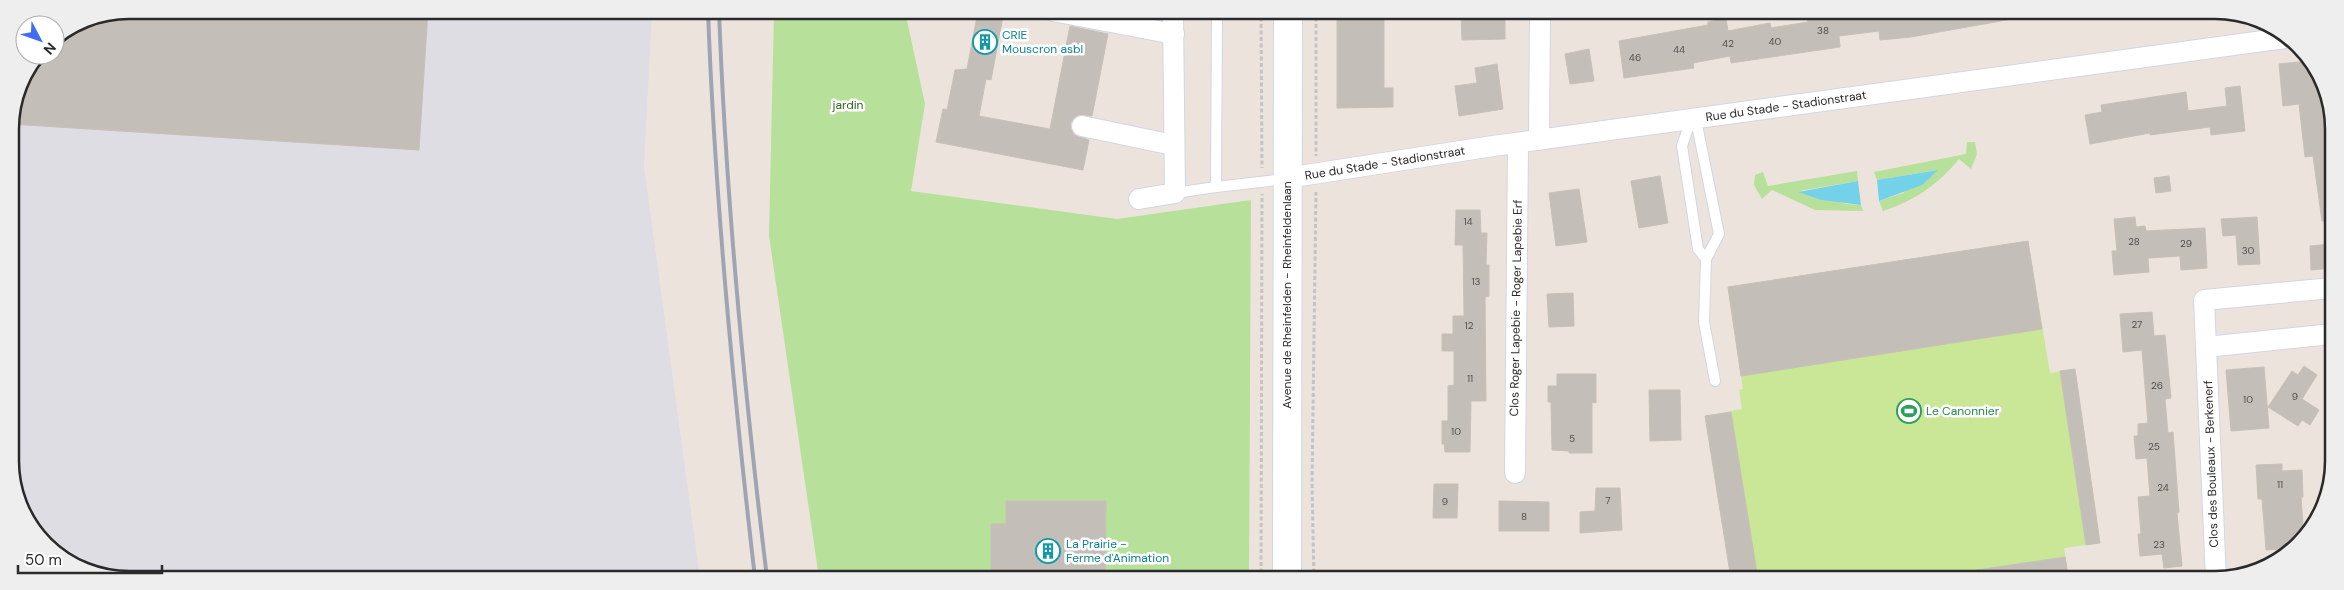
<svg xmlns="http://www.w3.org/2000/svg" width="2344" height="590" viewBox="0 0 2344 590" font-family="'DM Sans',sans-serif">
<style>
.industrial{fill:#dedde4}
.green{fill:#b7e09b}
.pitch{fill:#cae797}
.water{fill:#73d1ea}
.building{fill:#c4beb9;stroke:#c7c0b6}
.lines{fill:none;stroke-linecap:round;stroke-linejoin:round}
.lane-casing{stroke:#d2d6e2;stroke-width:12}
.street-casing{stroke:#d2d6e2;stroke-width:22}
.secondary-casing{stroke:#d2d6e2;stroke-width:30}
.path{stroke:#c3c3c3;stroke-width:3;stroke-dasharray:4 2.5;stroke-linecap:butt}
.lane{stroke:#fff;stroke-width:10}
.street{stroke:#fff;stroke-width:20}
.secondary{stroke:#fff;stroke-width:28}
.rail{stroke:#9fa4b4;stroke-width:4}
.labels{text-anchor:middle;stroke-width:5;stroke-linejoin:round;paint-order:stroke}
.number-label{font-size:10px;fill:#504f4e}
.culture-label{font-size:12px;fill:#0d838f;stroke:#fff;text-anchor:start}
.park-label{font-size:12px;fill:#30641d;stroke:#fff}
.street-label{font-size:12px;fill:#2a2a2a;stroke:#fff}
.leisure-label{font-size:12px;fill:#27864d;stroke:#fff;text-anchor:start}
.rim{fill:none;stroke:#2a2a2a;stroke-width:2.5}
</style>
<rect width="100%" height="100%" fill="#ece4dc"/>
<path class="industrial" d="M129,10L652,11L644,166L700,578H106L45,545L12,484L10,122L19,83L55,55V38L84,19Z"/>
<g class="green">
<path d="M774,11H905L925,104L911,191L1117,219L1251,200L1249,579L819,578L769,236Z"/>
<path d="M1967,142H1975L1977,154L1971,169L1959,159C1939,184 1914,201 1883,211L1879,201L1903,193L1937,170L1877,180L1874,172L1966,154Z"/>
<path d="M1857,171L1858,181L1799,191L1847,204L1861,205L1863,211L1815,210L1772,190L1762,199L1754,185L1755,175L1763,172L1768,186Z"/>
</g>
<path class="pitch" d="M2028,241L2050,373L2075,369L2100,543L2064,548L2069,580L1731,579L1705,416L1742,409L1739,390L1743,389L1741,376L1728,287Z"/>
<g class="water">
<path d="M1938,170L1922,185L1879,201L1877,180Z"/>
<path d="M1858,181L1861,205L1822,200L1798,192Z"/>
</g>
<g class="building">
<path d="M129,10H428L419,150L10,124L19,83L38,55H55V38L84,19Z"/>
<path d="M978,11L1003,16L991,80L986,79L979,116L1050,129L1070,26L1108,34L1092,116L1078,115L1070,124L1074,135L1089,140L1083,170L936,142L943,109L947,110L955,70L967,69Z"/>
<path d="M1337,11H1384V88H1393V107L1337,108Z"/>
<path d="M1477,12H1505V39L1462,40L1461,15H1477Z"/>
<path d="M1820,12H1887L1888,16L1906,12H2011L2012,19L1911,37L1880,40L1879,31L1839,36L1840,47L1731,63L1730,56L1693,63L1694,68L1624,78L1619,41L1708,25V22L1726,18L1728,31L1770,23L1771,28L1808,22L1806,14Z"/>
<path d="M1589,49L1594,81L1570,84L1565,54Z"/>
<path d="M2308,61L2329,101L2324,102L2328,136H2332V221H2322L2313,156L2305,157L2299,104L2283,106L2279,64Z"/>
<path d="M1497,64L1503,109L1459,116L1455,86L1477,83L1475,68Z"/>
<path d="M2240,86L2245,131L2211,135L2210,127L2150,135V133L2090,144L2085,115L2102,112L2101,105L2186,92L2188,111L2227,106L2225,88Z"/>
<path d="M1660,176L1668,223L1639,228L1631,181Z"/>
<path d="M2169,176L2171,191L2156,193L2154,178Z"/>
<path d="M1579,189L1587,242L1556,246L1549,193Z"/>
<path d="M1456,210H1480L1481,233H1487L1486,265H1489V296L1485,297L1486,401H1471L1470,452H1445L1444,444H1442V421H1448V386L1454,385V351H1442V334H1453V316H1464L1463,245H1455Z"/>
<path d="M2135,217L2136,227L2145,226L2146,231L2205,228L2207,268L2181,270L2180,256L2148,258L2149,272L2114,275L2112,251H2117L2114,219Z"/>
<path d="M2257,217L2260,264L2238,265L2236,235L2223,236L2221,219Z"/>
<path d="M2028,241L2042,329L1741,376L1728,287Z"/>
<path d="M2332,244V268L2311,270L2310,246Z"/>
<path d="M1573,293L1574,326L1549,327L1547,294Z"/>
<path d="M2152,312L2154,336L2165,335L2171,398L2165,399L2168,433L2173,432L2179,512L2177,513L2182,566L2164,568L2162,554L2140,556L2138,534H2141L2138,497L2150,496L2147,458L2136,459L2134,436H2138V424L2148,423L2142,350L2123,352L2120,314Z"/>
<path d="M2304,366L2317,375L2302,399L2319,410L2310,425L2302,420L2298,426L2268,407L2292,371L2298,375Z"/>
<path d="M2264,367L2269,428L2231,431L2226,370Z"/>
<path d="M2075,369L2100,543L2086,545L2060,371Z"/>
<path d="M1557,374H1596V403L1592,402V453H1569V451L1552,450L1551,402H1548V386H1557Z"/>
<path d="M1649,390H1680L1681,440L1650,441Z"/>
<path d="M1731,412L1758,579H1731L1705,416Z"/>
<path d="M2282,464V471L2302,470L2303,497H2301L2304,538L2296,548L2266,550L2262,499H2258L2256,465Z"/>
<path d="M1434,484H1458L1457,518H1433Z"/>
<path d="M1596,488H1620L1622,530L1580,533V512L1595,511Z"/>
<path d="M1006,501H1106L1105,579L991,578V524H1006Z"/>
<path d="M1499,501L1549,502V531H1499Z"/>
<path d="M2065,557L2069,580H1978L1977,570Z"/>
</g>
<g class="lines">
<defs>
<g id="lane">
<path d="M1217,11L1216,187L1286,179"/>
<path d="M1691,119L1698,130L1719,234L1706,259L1698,249L1682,146Z"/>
<path d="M1175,193L1216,187"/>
<path d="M1706,259L1704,322L1715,381"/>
</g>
<g id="street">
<path d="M1053,11L1174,34"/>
<path d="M1082,126L1173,145"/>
<path d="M1539,140L1540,12"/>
<path d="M1287,178L1493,146L2285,38"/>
<path d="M1139,199L1175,193L1173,11"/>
<path d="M2206,347L2332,334"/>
<path d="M1515,473L1518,143"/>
<path d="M2216,580L2204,300L2332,288"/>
</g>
<path id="secondary" d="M1287,579L1288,11"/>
</defs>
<use href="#lane" class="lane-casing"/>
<use href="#street" class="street-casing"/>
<use href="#secondary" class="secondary-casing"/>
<g class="path">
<path d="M1261,11L1262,168"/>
<path d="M1316,11V156"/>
<path d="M1130,579V576"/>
<path d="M1261,579L1262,194"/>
<path d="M1314,579L1312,484L1316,192"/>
</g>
<use href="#lane" class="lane"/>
<use href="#street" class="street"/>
<use href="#secondary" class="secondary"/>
<g class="rail">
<path d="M708,11C715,201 733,389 755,578"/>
<path d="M719,11C726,201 744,389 767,578"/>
</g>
</g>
<defs>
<symbol id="building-ring" viewBox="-11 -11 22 22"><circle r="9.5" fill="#fff" stroke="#0f9aa8" stroke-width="1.5"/><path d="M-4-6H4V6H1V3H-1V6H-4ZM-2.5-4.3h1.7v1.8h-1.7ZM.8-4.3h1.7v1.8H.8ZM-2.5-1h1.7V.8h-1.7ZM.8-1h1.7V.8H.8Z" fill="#0f9aa8"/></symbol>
<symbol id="stadium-ring" viewBox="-11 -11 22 22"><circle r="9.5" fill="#fff" stroke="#2e9e5b" stroke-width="1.5"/><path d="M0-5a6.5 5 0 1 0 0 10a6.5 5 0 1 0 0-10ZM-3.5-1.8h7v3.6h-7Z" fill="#2e9e5b"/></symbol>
</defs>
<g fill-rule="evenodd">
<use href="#building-ring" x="971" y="28" width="28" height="28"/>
<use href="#stadium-ring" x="1895" y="397" width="28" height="28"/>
<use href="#building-ring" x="1034" y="537" width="28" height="28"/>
</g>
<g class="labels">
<g class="number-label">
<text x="1823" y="34">38</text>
<text x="1775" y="45">40</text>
<text x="1728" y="47">42</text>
<text x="1679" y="53">44</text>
<text x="1635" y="61">46</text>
<text x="1468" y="225">14</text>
<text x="2134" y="245">28</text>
<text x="2186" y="247">29</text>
<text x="2248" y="254">30</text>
<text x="1476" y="285">13</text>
<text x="2137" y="328">27</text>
<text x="1469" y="329">12</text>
<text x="1470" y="382">11</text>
<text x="2157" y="389">26</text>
<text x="2295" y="400">9</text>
<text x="2248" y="403">10</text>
<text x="1456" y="435">10</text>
<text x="1572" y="442">5</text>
<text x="2154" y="450">25</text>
<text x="2280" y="488">11</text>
<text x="2163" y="491">24</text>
<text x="1608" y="504">7</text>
<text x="1445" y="505">9</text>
<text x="1524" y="520">8</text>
<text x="2159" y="548">23</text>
</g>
<g class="culture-label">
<text x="1002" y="39">CRIE<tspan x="1002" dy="14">Mouscron asbl</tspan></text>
<text x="1066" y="548">La Prairie -<tspan x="1066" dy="14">Ferme d'Animation</tspan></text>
</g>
<g class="park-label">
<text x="848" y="109">jardin</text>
</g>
<g class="street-label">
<text transform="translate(1786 106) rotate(-8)" y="4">Rue du Stade - Stadionstraat</text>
<text transform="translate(1385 163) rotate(-9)" y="4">Rue du Stade - Stadionstraat</text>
<text transform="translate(1287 295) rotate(-90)" y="4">Avenue de Rheinfelden - Rheinfeldenlaan</text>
<text transform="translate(1516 308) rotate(-89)" y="4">Clos Roger Lapebie - Roger Lapebie Erf</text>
<text transform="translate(2211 464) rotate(-92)" y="4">Clos des Bouleaux - Berkenerf</text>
</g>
<g class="leisure-label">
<text x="1926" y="415">Le Canonnier</text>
</g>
</g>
<path d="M0 0H2344V590H0ZM129 19H2215A110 110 0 0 1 2325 129V461A110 110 0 0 1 2215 571H129A110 110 0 0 1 19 461V129A110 110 0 0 1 129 19Z" fill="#eee" fill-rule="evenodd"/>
<path class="rim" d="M129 19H2215A110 110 0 0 1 2325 129V461A110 110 0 0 1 2215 571H129A110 110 0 0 1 19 461V129A110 110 0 0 1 129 19Z"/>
<g transform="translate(40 40) rotate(131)"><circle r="24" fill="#ffffff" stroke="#aaaaaa"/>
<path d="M0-4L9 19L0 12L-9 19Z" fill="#426df3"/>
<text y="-8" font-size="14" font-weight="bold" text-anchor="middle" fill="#2a2a2a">N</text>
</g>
<path d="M18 565v8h144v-8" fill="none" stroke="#2a2a2a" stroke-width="2.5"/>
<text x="25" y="565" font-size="15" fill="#2a2a2a" stroke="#ffffff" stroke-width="4" paint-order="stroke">50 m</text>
</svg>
